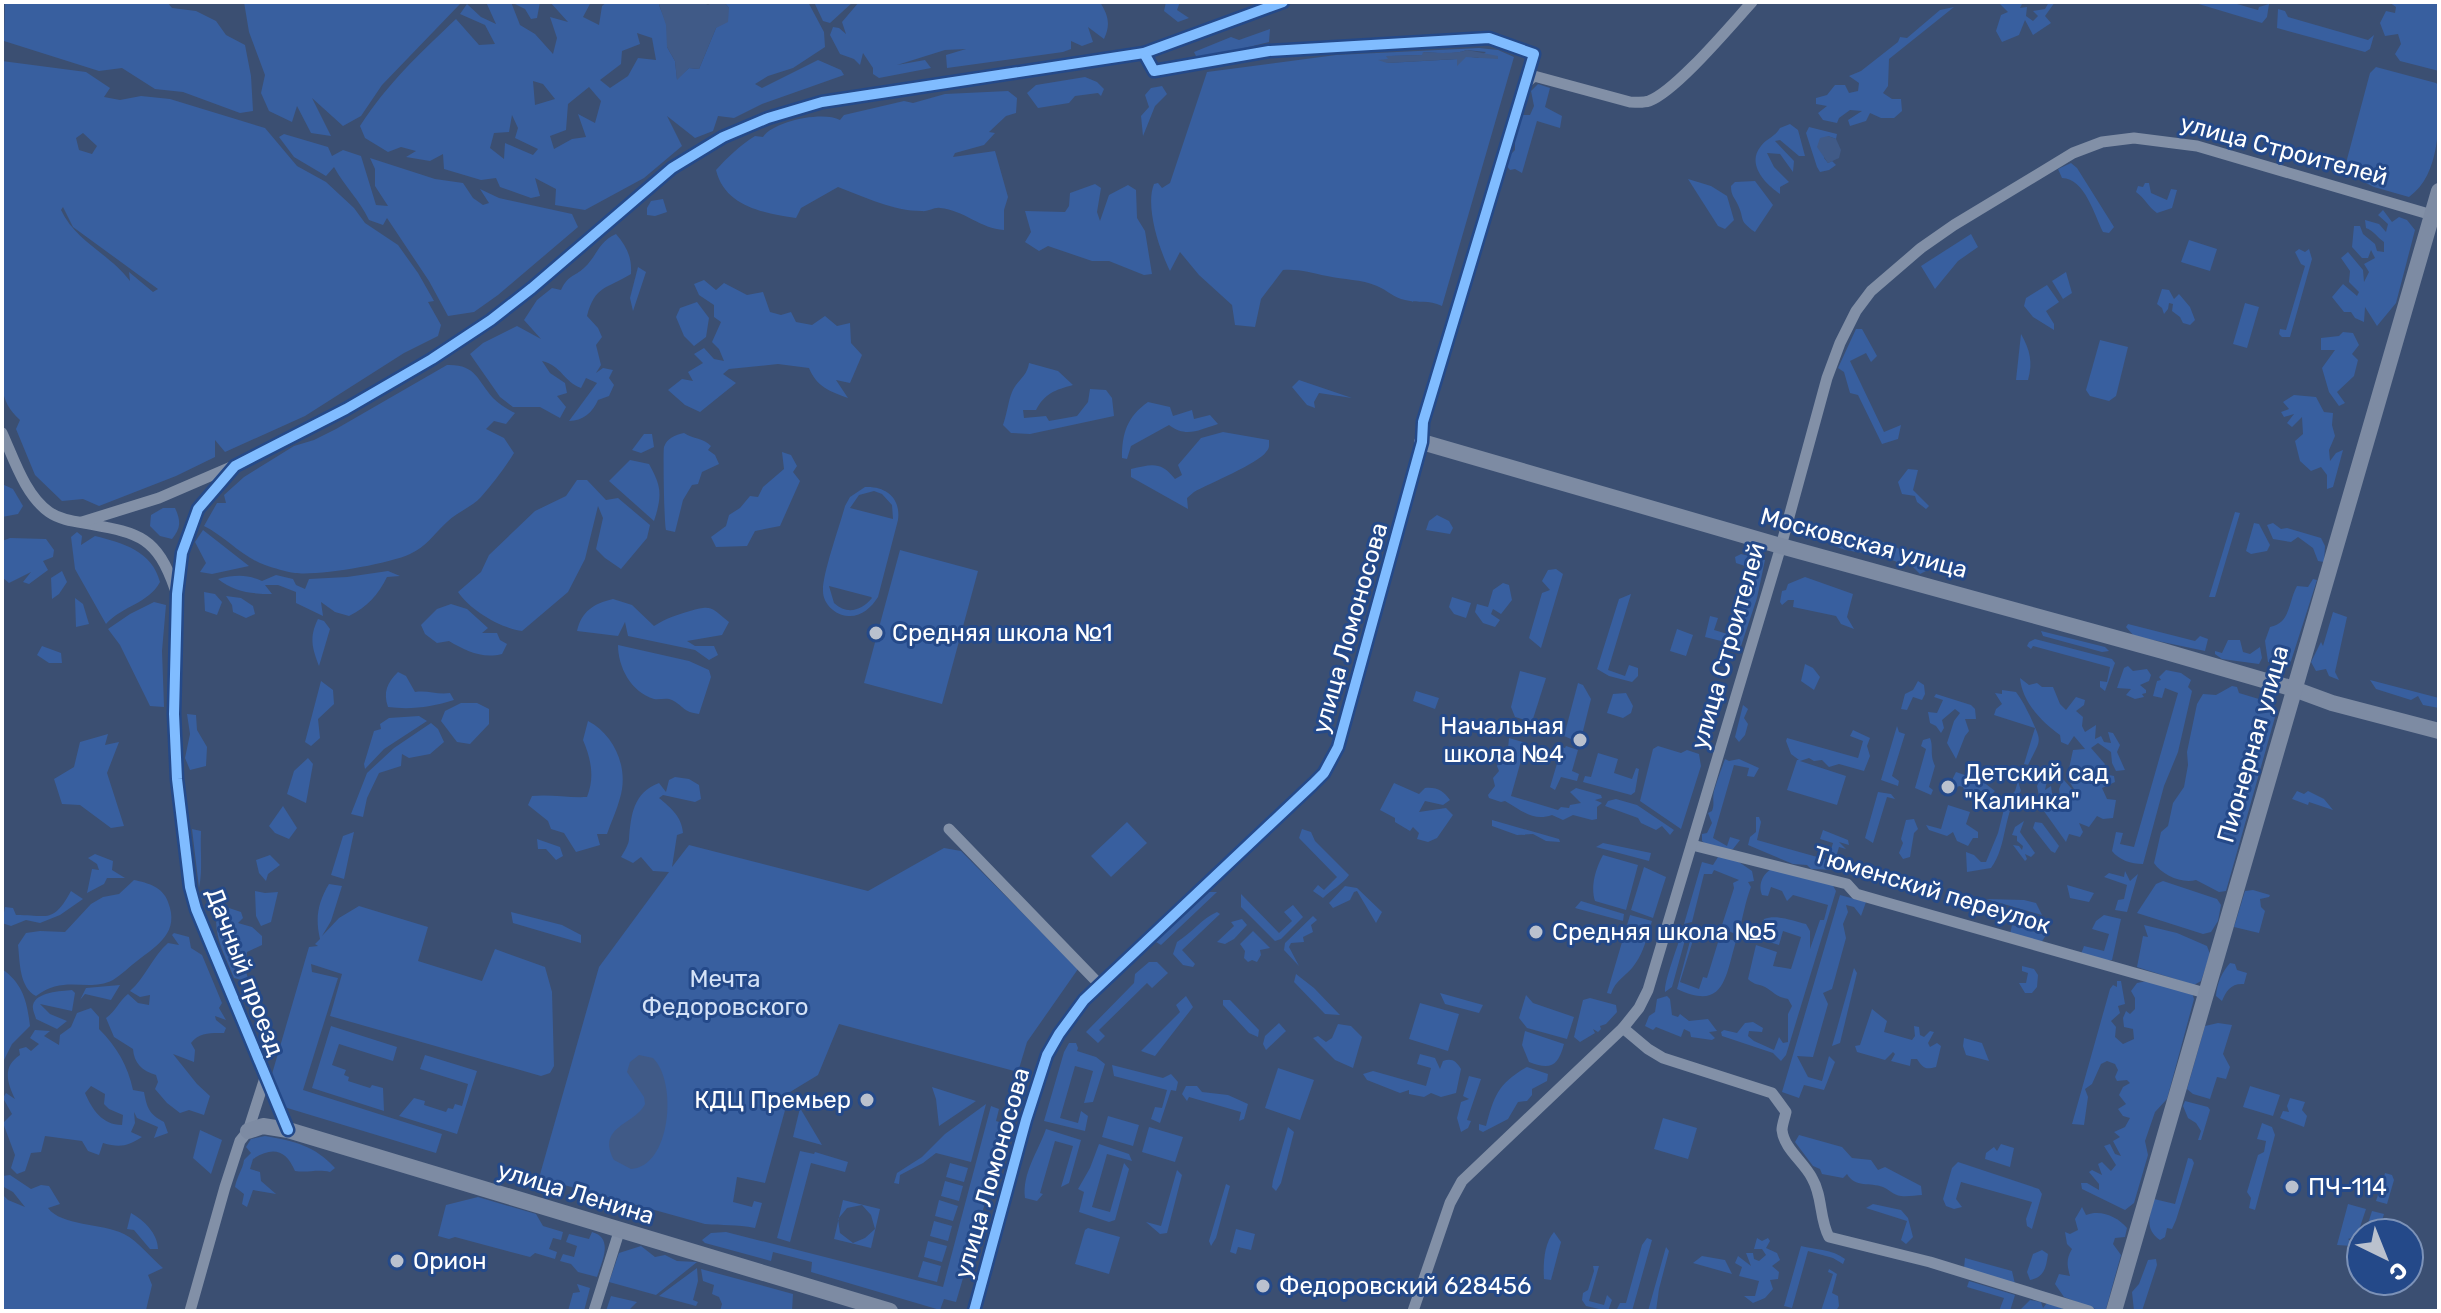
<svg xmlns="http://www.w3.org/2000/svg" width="2441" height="1313" viewBox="0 0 2441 1313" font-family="Rubik,sans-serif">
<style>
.green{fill:#385f9f;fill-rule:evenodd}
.water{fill:#405a87}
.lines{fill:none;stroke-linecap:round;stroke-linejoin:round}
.street{stroke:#8290a7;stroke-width:11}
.secondary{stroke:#7d8ba3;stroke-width:16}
.cycleway-casing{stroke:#244989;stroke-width:15}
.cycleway{stroke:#80bcff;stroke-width:10}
.poi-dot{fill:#bac1ce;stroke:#244989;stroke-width:3}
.labels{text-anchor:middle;stroke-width:6;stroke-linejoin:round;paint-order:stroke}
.street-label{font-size:24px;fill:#fff;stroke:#244989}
.poi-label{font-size:24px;fill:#fff;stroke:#244989;text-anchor:start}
.park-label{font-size:24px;fill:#d4e2f7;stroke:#244989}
</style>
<rect width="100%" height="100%" fill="#3b4f72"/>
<g class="green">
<path d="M5,2H167L172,8L196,11L216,21L226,35L245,45L251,76L253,111L240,113L183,92L155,89L122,68L99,71L4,41Z"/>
<path d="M244,2H459L460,4L382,85L361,116L343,126L312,98L331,136L311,133L297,106L292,122L269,111L261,93L265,75L249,32Z"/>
<path d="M486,2H511L520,25L535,34L553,54L557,38L550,17L568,22L550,2H591L583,17L599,25L602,6L607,2H664L659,5L667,25V47L675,61L677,79L689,68L699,69L716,28L729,8L724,2H808L824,32L825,47L793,68L768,76L755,84L762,88L818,60L841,70L844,75L762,104L734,118L718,116L713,131L695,138L667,116L682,146L644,178L585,210L555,205L556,189L535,178L540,196L531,198L500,187L496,178L481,180L444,169L443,154L430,161L406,157L416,151L401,147L388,152L365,138L360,126C387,84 420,53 456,19L479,45L495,44L485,25L460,14L467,4L481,17L496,24ZM637,33L652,38L656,60L638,58L628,76L610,88L600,80L621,64L622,51L640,44ZM533,81L543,84L555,99L535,105ZM589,87L601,101L595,123L578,114L586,137L572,139L554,149L550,136L566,130L568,104ZM512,115L518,128L515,138L538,149L533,155L505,143L504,159L490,148L494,133L509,132Z"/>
<path d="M511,2H540L537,18L531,19L525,9Z"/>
<path d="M814,2H853L830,23L823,21Z"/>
<path d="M859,2H1100C1108,15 1111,24 1104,39L1088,27L1093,42L1082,46L1071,41V49L1063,52L947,68L946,55L966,49L945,50L897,65L925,60L931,68L879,78L873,74V68L863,53L860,65L854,59L840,54L830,35L833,27L839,28L846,34L842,22Z"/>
<path d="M1166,2H1180L1177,10L1189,18L1178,22L1164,11Z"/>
<path d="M1998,2H2023L2020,8L2027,7L2026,16L2033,21L2038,16L2033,11L2045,9L2049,2H2055L2045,16L2051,23L2033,35L2025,20L2019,35L2002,42L1996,31L2001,15L2008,12Z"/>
<path d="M2192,2H2230L2258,10L2259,7L2269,4L2267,17L2262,23Z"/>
<path d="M2389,2H2439V71L2400,61L2395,54L2401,44L2398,34L2385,36L2380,23L2386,11L2395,13L2396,7Z"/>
<path d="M1954,7L1889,59L1888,86L1883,93L1892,99H1901L1902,111L1894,118H1881L1870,113L1866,121L1850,126L1848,120L1862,111L1850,110L1839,118L1837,123L1823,120L1818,113L1827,106L1816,104V98L1827,95L1835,85H1845L1849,93L1858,91L1859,83L1849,76L1861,71L1898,42L1900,37L1907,38L1940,10Z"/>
<path d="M2278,9L2285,11L2288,17L2368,40L2374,35L2370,49L2365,52L2277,28Z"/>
<path d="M1270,29L1269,42L1208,57L1196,56L1194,52L1231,37L1239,40Z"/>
<path d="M1479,48L1498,50L1514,57L1442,306C1428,299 1419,304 1405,300C1394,298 1387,290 1377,286C1361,279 1344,280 1327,276C1310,273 1301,269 1283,270L1261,299L1255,327L1235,325L1232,305L1199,275L1180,252L1170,271C1159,249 1145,206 1154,184L1158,183L1162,188L1170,183L1207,72L1336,55ZM1467,50L1486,52L1478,58L1465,56L1457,64L1458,59L1387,63L1392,56L1423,55L1424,52C1437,53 1455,55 1467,50Z"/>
<path d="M2,61L86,72L110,88L104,97L120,100L141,96L170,99L265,128L297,166L326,182L354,208L365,223L398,245L418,273L434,301L428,302L441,325L438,336L404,353L305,416L225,452L215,440V457L176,476L99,506L83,499L62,501L35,475L16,429L20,420C9,410 4,401 2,386ZM83,133L97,146L92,154L79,150L76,138ZM63,207L73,227L158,289L153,292L129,272L130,281C110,254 76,242 61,210Z"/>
<path d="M2376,67L2436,83L2439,86C2439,123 2441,174 2409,197L2374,187L2348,174L2346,163L2370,73Z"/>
<path d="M1085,77L1097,82L1104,89L1101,96L1098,93L1075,96L1069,103L1038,108L1027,93L1036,85Z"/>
<path d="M1538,84L1550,88L1545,107L1562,116L1560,128L1537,121L1522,173L1515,169L1510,170L1506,165L1509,156L1515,150V137L1522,115H1530L1534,106L1531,91Z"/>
<path d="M1162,86L1167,94L1155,106L1143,136L1141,116L1149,107L1145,95L1151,88Z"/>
<path d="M1008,91L1017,98L1016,113L1006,116L989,132L995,133L984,145L955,153L953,157L995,151L1008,197L1004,210V230C981,229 964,210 940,208C934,207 928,212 922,211C893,211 865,197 838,187L801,208L796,218C764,213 725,207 716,170C728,157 739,146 755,136L763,137C774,121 823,111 840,120L844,115L904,101L913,103L945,94Z"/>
<path d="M1790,124L1798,130L1805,156H1799L1780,140L1775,141L1794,161L1793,172L1780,154L1767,153L1774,167L1789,182L1780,187V194C1765,184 1746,164 1761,146C1767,138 1775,137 1780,128Z"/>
<path d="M1809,127L1837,134L1836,139L1828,136L1824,158L1828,163L1832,161L1836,165L1829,170L1820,172L1817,167L1806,133Z"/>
<path d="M284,134L328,147L332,156L343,150L361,156L376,205L388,206L375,186V169L370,158L435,179L463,183L473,198L483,205L489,203L480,189L499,198L572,214L578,227L498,295L474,312L448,316L429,281L387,218L383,225L369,220C359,199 345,187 334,167L326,176L294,157L279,137Z"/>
<path d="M2071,163L2077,168L2114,227L2109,233L2103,232C2094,214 2085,179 2062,178L2058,169Z"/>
<path d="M1688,179L1711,186L1727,196L1734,220L1725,229L1718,226Z"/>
<path d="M1755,181L1773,205L1755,232C1738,220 1745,220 1738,205C1734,196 1731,196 1731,186L1735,182Z"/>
<path d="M2145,183H2149L2151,193L2167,200L2171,189L2177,190L2172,208L2157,213C2148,207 2145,198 2136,192L2138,186L2143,187Z"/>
<path d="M1095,184L1101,188L1097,212L1100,221L1109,195L1128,185L1136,190L1137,218L1145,231L1152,274L1144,275L1109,261H1092L1048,246L1039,251L1025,242L1031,232L1025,211L1065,212L1069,206L1070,193Z"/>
<path d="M663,199L667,212L655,216L647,215V208L651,201Z"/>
<path d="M2383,210L2392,222L2399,217L2407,220L2415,230L2396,303L2377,326L2365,307L2364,322L2355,318L2351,312H2344L2332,297L2343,284L2357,296L2359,292L2349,282L2350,271L2341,258L2348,252L2363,270L2364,282L2369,272L2364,264L2375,258L2371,250L2368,258H2362L2352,247L2354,226H2360L2363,234L2375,244L2377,251L2384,252V242C2377,237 2374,231 2366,228L2365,220L2379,224L2386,232L2388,224L2378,215Z"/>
<path d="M616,234C627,247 632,257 631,274C607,289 595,285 587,316L598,328L602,337L596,345L601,365L596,373L603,368L613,370L609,378L614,385L609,396L598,400C593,412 583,421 569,421L597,383L586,378L581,388C564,382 562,366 542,361L550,373L565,383L567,393L557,396L566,407L560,418L540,407H513L500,397L470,354L483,343L517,326L541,339L524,320L537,300L552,288L561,290C568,275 574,277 584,268C598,255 597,243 616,234Z"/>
<path d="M1971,234L1978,247L1958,261L1935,289L1921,266Z"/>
<path d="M2189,240L2217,249L2210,271L2181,262Z"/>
<path d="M2299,249L2305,252L2309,249L2312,259L2290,337H2282L2279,334L2280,329L2286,330L2305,266L2301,264L2295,252Z"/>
<path d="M638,267L646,272L633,311L630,298Z"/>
<path d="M2066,272L2072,293L2063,299L2052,281Z"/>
<path d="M704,280L716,290L724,283L747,295L763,292L770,312L781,315L791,312L796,322L812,325L825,316L837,326L850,323L851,343L862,355L850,383L836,380L848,398C829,391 817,387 809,368L778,364L729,369L723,374L736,383L700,412L685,405L668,390L682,379L693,381L688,372L703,363L694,354L704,348L714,359L724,361L719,349L712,342L721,322L714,317V305L699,295L694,284Z"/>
<path d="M2047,285L2059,302L2046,311L2054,324V330L2033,317L2024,306L2026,298Z"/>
<path d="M2162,289L2169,290L2174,299L2179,294L2190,307L2195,320L2190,325L2183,323L2180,317L2172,311L2173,304L2169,303L2168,309L2164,314L2162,308L2157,304Z"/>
<path d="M697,302L709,318L706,337L694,346L684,336L676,317L680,308Z"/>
<path d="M2245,303L2259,307L2247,348L2233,344Z"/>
<path d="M1856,329H1862L1877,356L1871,362L1866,353L1850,361L1884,432L1901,425L1898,439L1882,444L1858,395L1850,393L1844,372L1838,368Z"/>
<path d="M2343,332L2353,333L2359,345L2352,354L2358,360L2354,376L2337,392L2345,403L2339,406L2329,392L2322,368L2335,350H2321V338L2339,336Z"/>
<path d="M2021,334C2030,350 2033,362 2028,380H2016Z"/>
<path d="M2100,340L2128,347L2116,396L2109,401L2090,396L2086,390Z"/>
<path d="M1029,363L1058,371L1073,385C1055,390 1045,393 1036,410H1023L1024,418L1046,416L1049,421L1077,416L1088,402L1090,389L1106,390L1112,398L1114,416L1030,434L1011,433L1003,425C1007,414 1008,402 1012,392C1017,380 1027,377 1029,363Z"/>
<path d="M447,365C476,364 477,380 493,398C500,405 507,409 515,413L506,424L494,421L486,429L504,438L514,453C504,469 493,483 481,497C472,507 457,512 447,522C434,534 426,547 410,554C389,564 318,576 295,573C286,572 274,568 265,565C242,557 226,537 204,526L217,503H226L224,495L244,477L294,446L314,440L336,429Z"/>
<path d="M1299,380L1352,398L1319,393L1314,402L1315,408L1307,405L1292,387Z"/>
<path d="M2294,395L2316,397L2324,412L2333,413L2332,425L2335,436L2329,450L2330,461L2336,453L2343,450L2333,487L2327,489V475L2321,467L2311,471L2300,461L2295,441L2303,434L2302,417L2292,427L2287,423L2294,414L2284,417L2281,412L2289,409L2283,402Z"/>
<path d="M1148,402L1170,407L1173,416L1192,410L1194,419L1210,415L1218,424C1199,430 1186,438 1169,425L1131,446L1127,459L1122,458C1122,433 1127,417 1148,402Z"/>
<path d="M1223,432L1269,440C1269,445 1270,448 1266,452C1259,463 1208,484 1194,492L1187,498L1188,509L1131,477V469C1152,464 1161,461 1175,479L1182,475L1178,465L1201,438Z"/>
<path d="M684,433C693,439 704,438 711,446L708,450L715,455L719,464L702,472L698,484L692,485L683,500L675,532L666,530C664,523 663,452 664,447C667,438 675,435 684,433Z"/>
<path d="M644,434H652L654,447L641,453L632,450Z"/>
<path d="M782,452L791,455L797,466L793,472L800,481L780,526L755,531L747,546L716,547L711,537L726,526L729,515L740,508L750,496L758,497L763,487L784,469Z"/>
<path d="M630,460L649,464C662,487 662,496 654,521L609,481Z"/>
<path d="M1908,469L1918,470L1913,490L1929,506L1926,509L1917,502L1915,496L1902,494L1898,482Z"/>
<path d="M577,480H587L606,500L618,498L650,525L647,538L621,569L605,558L596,549L603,518L598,506L585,559L568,592L522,631C500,628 470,610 458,592L481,572L489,555L535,511L566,496Z"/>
<path d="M2,484L13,489L23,506L18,514L2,517Z"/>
<path d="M865,487C886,486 901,498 898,520L878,597C871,608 861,617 848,616C835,615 823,604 823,591C822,575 840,525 845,506L850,497ZM874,491L882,494L892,505L893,519L850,508L859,495ZM829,586L871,597L872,598C861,611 847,615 834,603Z"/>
<path d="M163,508H175C181,521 181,528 172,539L160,536L150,526L151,515Z"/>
<path d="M2235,512L2240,513L2215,597H2209Z"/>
<path d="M1437,515L1449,521L1453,528L1450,534L1426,530L1429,521Z"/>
<path d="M2254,523L2259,524L2270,545L2267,551L2251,554L2246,551Z"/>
<path d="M2273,523L2281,529L2287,528L2321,538L2325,546L2324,562L2318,561L2313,548L2298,537L2291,542L2273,539L2267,525Z"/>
<path d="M1824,526C1853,534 1910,543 1926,571L1920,574L1910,564C1900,565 1889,558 1879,555C1861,552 1829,552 1820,532Z"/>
<path d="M203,530L249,566L212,574L200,572L206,563L195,542Z"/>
<path d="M77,532L82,536L81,545L95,536C123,543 152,551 160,582C148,604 122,606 106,624L75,569L71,537Z"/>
<path d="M10,538L46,539L54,550L53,557L43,561L48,570L29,584L23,582L31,572L9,583L2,577V541Z"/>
<path d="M900,550L978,571L942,704L864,683Z"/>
<path d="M1741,554L1765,560L1757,598L1741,646L1705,637L1710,616L1718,618L1714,630L1731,635L1736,621L1738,622L1751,568L1736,563L1735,557Z"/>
<path d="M1556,569L1563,574L1541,648L1529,638L1542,593L1550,590L1542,581L1548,570Z"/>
<path d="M62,571L67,582L59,594L52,599L51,578Z"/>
<path d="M388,571L400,576L387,577C378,595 367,607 349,616L335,612L321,602L323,616L296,603V592L278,585H265L272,594C252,594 234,592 218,579C235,575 246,574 262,581L276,575L293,579L296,585L305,589L309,579L347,577Z"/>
<path d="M1805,577L1853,594L1847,617L1854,629L1841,624L1836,616L1793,607L1794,600H1788L1782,605L1780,602L1782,591L1786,590L1788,584Z"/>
<path d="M2313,579L2317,580L2291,661L2283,670L2278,663L2268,662L2265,641L2270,627C2291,623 2288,602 2297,586L2308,587Z"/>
<path d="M1503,583L1509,585L1512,600L1501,614L1493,609L1491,614L1500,620L1495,627L1483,623L1475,612L1477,604L1488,607L1493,590Z"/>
<path d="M204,592L215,594L222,602L217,615L205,611Z"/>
<path d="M1631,594L1608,670L1625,676L1629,665L1638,668V676L1632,682L1609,676L1597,669L1619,599Z"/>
<path d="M226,596L241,598L253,606L255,614L246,618L233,612L232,605Z"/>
<path d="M1452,597L1471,603L1466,618L1454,614L1449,607Z"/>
<path d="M75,598L83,604L89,624L76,627Z"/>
<path d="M613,599L632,605L654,626C667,618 676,615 690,611C712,605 710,607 729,622L722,635L687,641L695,646H714L718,655L709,660L695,650L628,636L625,622L618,636L577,631C582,611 593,604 613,599Z"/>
<path d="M154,602L166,605L162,651L164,707L150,706L120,645L108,629L130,614Z"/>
<path d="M451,604L467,609L488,628L482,633H497L500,640L507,644L502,654C482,659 466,651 449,641L437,643L425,634L421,625L437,609Z"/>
<path d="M2333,612L2347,617L2335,672L2339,680L2329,676L2326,669L2316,671L2311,662L2321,642L2323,646Z"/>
<path d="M318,619L324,621L330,629L319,666C312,648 309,637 318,619Z"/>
<path d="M2128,624L2195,641L2200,636L2208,639L2205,651L2134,636L2126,627Z"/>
<path d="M1677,629L1693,635L1686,656L1670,651Z"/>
<path d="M2041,631L2105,647L2109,651L2102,652L2043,636Z"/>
<path d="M2035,639L2112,659L2115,663L2105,691L2100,687V681L2107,682L2110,667L2033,646L2031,649L2027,646L2029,642Z"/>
<path d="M2228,640H2240L2243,652L2250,654L2260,647L2262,658L2259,664L2222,659L2215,654V651L2222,653Z"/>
<path d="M618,645L689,661L709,670L711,677L699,714C683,712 685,707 672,700C667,697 660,700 654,699C631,692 618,667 618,645Z"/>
<path d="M42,646L61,653L62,663H49L37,655Z"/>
<path d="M1805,664L1813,668L1820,677L1814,690L1801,681Z"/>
<path d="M2128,666L2133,671L2147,669L2151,675L2149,681L2140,685L2146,690V693L2142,694L2144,697L2135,699L2126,695L2131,689L2117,688L2124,668Z"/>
<path d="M2166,670L2181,673L2191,680L2188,687L2192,691L2178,752L2164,786L2143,864C2131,864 2119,860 2112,851L2116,832L2123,833L2120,844L2134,847L2178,693L2165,688L2162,698L2153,696L2157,681L2161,680L2159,677Z"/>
<path d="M1520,671L1546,678L1532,722L1515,717L1511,707Z"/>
<path d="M398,672L406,676L415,692C428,690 437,695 450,693L454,700C432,707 411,710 388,707C383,692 387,683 398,672Z"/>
<path d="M2020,678L2029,685L2037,683L2042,687H2053L2060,704L2066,710L2076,697L2085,700L2084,705L2076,711L2083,717L2082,726L2085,732L2096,725L2095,739L2101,736L2104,742L2111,743L2108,732L2113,733L2120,745L2117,752L2125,770L2116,771L2112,763L2111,752L2098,743L2091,748L2105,764L2100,773L2102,783L2109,782V775L2114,776L2115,782L2102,788L2107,799L2116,800L2113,818L2103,819L2097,816L2089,827L2079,823L2083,832L2080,837L2069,834L2066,842L2041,807L2037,786L2045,769L2052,768L2053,774L2047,781L2045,790L2051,786L2052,793L2061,803L2059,789L2063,779L2079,797L2067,778L2073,750L2085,749L2074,736L2068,745L2061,742L2060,735C2042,722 2022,702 2020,678Z"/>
<path d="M2370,680L2439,698V708L2423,705L2418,696L2411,700L2376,689Z"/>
<path d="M321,681L333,690L334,704L318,719L320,738L311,746L305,742Z"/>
<path d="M1918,681L1924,685L1925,694L1922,700L1913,697L1907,710L1901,709L1905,694L1913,690Z"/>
<path d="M1578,683L1583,685L1591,699L1580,743L1564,736Z"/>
<path d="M2232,686L2237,687L2239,693L2272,703L2277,710L2226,891L2219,892L2196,880C2182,884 2162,875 2154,863L2161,832L2168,826L2173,803L2184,787L2188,765L2187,752L2197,704L2203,694L2216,695Z"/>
<path d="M2002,690L2016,692C2022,700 2025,706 2030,716C2042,743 2042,737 2028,765L2024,764L2035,728L1994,715L1996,709L2002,704L1995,693L2002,694Z"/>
<path d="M1416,691L1439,698L1435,709L1413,701Z"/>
<path d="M1626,693L1633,706L1631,713L1623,718L1607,713L1613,694Z"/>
<path d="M1936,694L1971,705L1975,709L1976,719H1965L1969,731L1965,736L1956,759L1947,743L1954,721L1960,713L1955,709L1942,720L1944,728L1941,733L1936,726L1930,723L1928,712L1937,713L1943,700L1934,697Z"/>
<path d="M461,703H477L489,709V724L470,744L457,742L441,721L445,711Z"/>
<path d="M1743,705L1748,709L1744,718L1748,724L1745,735L1739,742L1735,737Z"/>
<path d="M187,714L196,715L197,730L207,747L206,766L190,770L185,758L190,734Z"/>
<path d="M419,716L427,721L384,749L365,769L364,764L374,731L381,729L380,724L389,718Z"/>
<path d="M588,721C615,735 629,769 620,798C617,810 611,822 607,834H597L600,845L576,852L564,833L551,829L548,821L528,805L532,796C550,794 568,798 587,797C595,777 591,759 583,740Z"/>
<path d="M431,723L438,729L444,742L430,754L409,758L402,754L401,766L379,773L367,798L363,817L351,814L367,773L394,748Z"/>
<path d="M1897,726L1899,732L1905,734L1892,776L1899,781L1898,786L1881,780Z"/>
<path d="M1853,730L1870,738L1867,746L1870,756L1864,771L1839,764L1829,767L1822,760L1814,761L1809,758L1800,761L1846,776L1837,805L1787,790L1797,760H1799L1791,754L1786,741L1787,738L1858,758L1863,741L1850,736Z"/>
<path d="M108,734L105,745L119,742L107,773L124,826L111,828L80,805L62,804L54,779L74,767L80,742Z"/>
<path d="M1509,738L1526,743L1511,796L1558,810L1561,807L1569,808L1570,805L1581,803L1570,792L1576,788L1601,795L1602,798L1595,800L1602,803L1597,807V819L1592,820L1573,815L1563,820L1552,815C1533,822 1521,810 1505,801L1501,802L1489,798L1488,795L1495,786L1493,778L1499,771L1497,766L1499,761L1507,760Z"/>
<path d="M1930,738C1934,748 1929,753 1935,766L1929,787L1933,790L1931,795L1915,788L1926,749L1921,746L1923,740Z"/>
<path d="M1566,746L1578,750L1572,771L1579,774L1577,781L1561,777L1555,790L1550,787L1562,747L1565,748Z"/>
<path d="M1658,746L1681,753L1687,750L1699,754L1701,766L1681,829L1640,801L1653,749Z"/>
<path d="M1598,753L1618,759L1614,773L1632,779L1636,768L1639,769L1635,792L1631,795L1583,782L1585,776L1591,777Z"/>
<path d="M308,758L313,764L306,803L287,794L294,771Z"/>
<path d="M1725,759L1729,761L1739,759L1759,768L1754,777L1747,776L1749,768L1734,765L1713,838L1727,846L1730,837L1740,840L1733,849C1722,851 1710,848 1702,841V834L1707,833L1712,823L1708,813L1712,811C1715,803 1712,800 1714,791C1717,781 1721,770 1725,759Z"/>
<path d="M1956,772L1982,781L1995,791L1992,794L1977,790L1973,800L1966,795L1963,787L1959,786L1952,792L1953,778Z"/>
<path d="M675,777L689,779L699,785L701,799L695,802L663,795L659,798C671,808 682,817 683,833L677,835L672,867L689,845L868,891L944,848L961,851L1078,969L1027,1042L1018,1072L839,1024L818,1075L790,1092L765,1183L737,1177L733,1202L752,1207L754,1201L762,1203L755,1228C736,1224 723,1226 705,1224L539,1178L599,967L669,872L653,871L641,857L633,863L621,857C624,852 629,844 629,839C631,815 633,793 659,783L666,792L669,780Z"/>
<path d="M2018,781L2021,791C2003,809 2008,846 1991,868L1967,872L1966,852L1974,855L1981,862H1986L1998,833L2006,801L2015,791Z"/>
<path d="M1394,783L1419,794L1425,788C1438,787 1443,791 1450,800L1443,805L1425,801L1419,812L1446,808L1453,815L1437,838L1428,842L1417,839L1419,833L1413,827L1410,831L1395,822V818L1380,810Z"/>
<path d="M2297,791L2304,794L2308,791L2324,799L2333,810L2309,802L2308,805L2292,799Z"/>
<path d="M1878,792L1891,794L1895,799L1887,797L1873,843L1865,838Z"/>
<path d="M1616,799L1637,805L1674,830L1670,835L1662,826L1656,830L1641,823L1638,818L1605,806L1608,801Z"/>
<path d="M1948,805L1970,812L1966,824L1978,832V838H1973L1968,846L1957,841L1953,832L1947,836L1929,830L1926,825L1941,829Z"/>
<path d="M283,806L297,828L289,839L275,833L269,826Z"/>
<path d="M1756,817H1759L1761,822L1757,840L1828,860L1833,843L1820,839L1823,830L1848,840L1849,845L1839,842L1846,849L1839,847L1833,868L1837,870L1811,869L1807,865L1793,864L1748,845L1750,837L1756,832Z"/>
<path d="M1914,819L1918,829L1914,833L1910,857L1903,859L1899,853L1903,843L1901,839L1906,820Z"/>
<path d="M1492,820L1559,839L1560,842L1546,841L1533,834L1517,835L1492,826Z"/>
<path d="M2024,821L2020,832L2035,853L2031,857L2025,854L2027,859L2025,861L2013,845L2019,846L2022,850L2023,846L2017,841V836L2012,835L2015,827Z"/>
<path d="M1127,822L1147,843L1111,877L1091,856Z"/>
<path d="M2035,822L2042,823L2059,846L2055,853L2051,851L2033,828Z"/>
<path d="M192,829L201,831C200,851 203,869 199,888Z"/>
<path d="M1302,829L1311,832L1315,841L1349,875C1343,884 1331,890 1323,898L1313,891L1318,885L1324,890L1337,877L1299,838Z"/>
<path d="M354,832L344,879L331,875L343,836Z"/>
<path d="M537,839L560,847L563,856L556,860L546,849H538Z"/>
<path d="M1603,843L1651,853L1649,861L1596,847Z"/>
<path d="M95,854L113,861L112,870L125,878H107L104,884L87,893L92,869L99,870L97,864L88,858Z"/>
<path d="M270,855L280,865L268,874L266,881L259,873L256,860Z"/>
<path d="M1603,855L1638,865L1626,910L1595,901C1590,886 1596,868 1603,855Z"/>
<path d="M1718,857L1736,860L1752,871L1754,881L1748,882L1751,887C1745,902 1743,918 1738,935L1721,928L1734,888L1733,883L1739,880L1714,870L1712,874H1704L1692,922L1684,924L1702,862L1713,865Z"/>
<path d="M1644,867L1666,877L1653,918L1631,910Z"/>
<path d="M1771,869L1832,884L1836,891L1786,1055L1781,1061L1773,1053L1722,1036L1721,1032L1724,1030L1737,1033L1745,1023L1753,1022L1763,1028L1762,1032L1749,1031L1748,1036L1754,1041L1774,1050L1779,1037L1783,1043L1788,1042V1014L1792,1006L1788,999C1775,996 1775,993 1765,987C1759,984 1754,985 1748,979L1756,945L1777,952L1773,966L1791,969L1801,937L1783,931L1779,945L1757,938L1764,919C1777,914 1793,921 1806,924L1810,931V949L1820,920H1824L1828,905L1793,895L1787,901L1782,891L1771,887L1768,896L1762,895C1758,885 1762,875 1771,869Z"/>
<path d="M2125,871L2130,881L2138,874L2127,912L2115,910L2118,900L2124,899L2127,885L2104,877L2109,873L2124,877Z"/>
<path d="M134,880C148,883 163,887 168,902C180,932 158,945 137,961C129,967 121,975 113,980C87,993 66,974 36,996C19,987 20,962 18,945L26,933L40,931L65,932L91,904L103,897L119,894Z"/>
<path d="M2163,881L2217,899L2221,905L2218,921L2211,932L2203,934L2137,913L2156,884Z"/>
<path d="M329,884L342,886L331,921L322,936L339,918L359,906L428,927L418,961L482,981L495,949L545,967L552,992L554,1066L550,1073L541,1076L330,1016L342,974L311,964L312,972L338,978L303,1090L442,1134L436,1153L284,1107L272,1074L309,947L318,946L315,944L320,939C315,918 318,902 329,884Z"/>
<path d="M2067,885L2094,893L2089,902L2070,898Z"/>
<path d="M1345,886L1357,888L1382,912L1376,923L1357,891L1354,892L1350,900L1333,908L1329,903Z"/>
<path d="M2253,890L2270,895L2269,897L2260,899L2261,907L2265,911L2259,933L2234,927L2245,891Z"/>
<path d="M71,891L83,899L60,915L40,923L26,920L11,926L2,923L5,907L13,908L16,915C48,915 53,924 71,891Z"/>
<path d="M255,891L265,893L278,892L271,922L261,926L256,916Z"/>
<path d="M1209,892H1217L1161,945L1156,942Z"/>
<path d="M1241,894L1279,933L1292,921L1284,912L1293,905L1303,917L1281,939L1275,941L1241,907Z"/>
<path d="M1840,895L1866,902L1861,916L1854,907L1846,905L1848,912L1843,924L1846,938L1832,989L1823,993L1828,1004L1813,1057L1797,1056L1808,1077L1822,1081L1829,1056L1835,1062L1824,1090L1804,1085L1799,1098L1782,1092Z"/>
<path d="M1986,899L2024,900L2036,903L2042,915Z"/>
<path d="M1581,901L1624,914L1623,921L1575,908Z"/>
<path d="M226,907L241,912L243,918L238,923L252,927L262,936V945L247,952L245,968L249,982L234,978C225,956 211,932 218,908Z"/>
<path d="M511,912L562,925L581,935V943L513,923Z"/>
<path d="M1217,912L1220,914L1182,950L1195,964L1193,967L1183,965L1173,954L1177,942C1192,933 1202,918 1217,912Z"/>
<path d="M1630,915L1652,921C1647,936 1644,952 1635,964C1627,976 1615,980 1611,994L1607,993Z"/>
<path d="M2104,915L2121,919L2112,960L2101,961L2081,954L2084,946L2104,951L2109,934L2092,929L2096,921Z"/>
<path d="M1313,916L1317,920L1311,925L1313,932L1303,937L1304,942L1291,943L1289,947L1299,966L1284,950L1285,943Z"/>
<path d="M1242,919L1247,925L1234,939L1225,944L1217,942L1234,926L1231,922Z"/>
<path d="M2012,925L2046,935L2041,943L2010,934Z"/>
<path d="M2144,925L2177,933L2207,946L2210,954L2201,981L2194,985L2137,967L2143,936L2148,937Z"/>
<path d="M1683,928L1688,929L1672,987L1665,992C1664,980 1679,944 1683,928Z"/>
<path d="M1693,930L1699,932L1700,939L1694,937L1680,982L1699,989L1703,977L1707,978L1719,939L1723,940L1724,938L1736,941C1725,979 1724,1011 1677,989Z"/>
<path d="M1253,931L1270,948L1260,950L1261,955L1257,962L1252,960L1248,962L1244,958L1245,951L1240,944Z"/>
<path d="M174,933L189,937L191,948L202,955L222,1003L219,1008L226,1020L215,1016L216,1020L226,1028L224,1033C212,1033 199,1032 191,1043L195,1050L194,1062L173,1054L197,1084L210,1096L204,1115L189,1110L180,1113L167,1103L155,1089L158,1082L156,1075C142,1071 134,1063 133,1049L114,1037L106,1018C116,1011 119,1001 128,994L138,1003L149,1005L150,995L140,997L130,991C146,977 152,957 168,943L179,945L172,935Z"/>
<path d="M1149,962H1157L1168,973L1152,988L1147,983L1099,1030L1105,1036L1098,1043L1086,1032L1134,983L1135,974Z"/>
<path d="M2230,963L2235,964L2237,970L2247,973L2244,984C2231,983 2226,991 2222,1001L2216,996C2217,983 2222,972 2230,963Z"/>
<path d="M2022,966L2034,969L2038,975L2037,987L2032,993H2025L2019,983H2026L2028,973L2022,971Z"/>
<path d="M1854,968L1857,973L1840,1043L1832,1046Z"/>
<path d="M2,969C23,984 27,1001 30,1026L12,1044L2,1064Z"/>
<path d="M1296,974L1314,988L1340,1015L1325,1014L1294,982Z"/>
<path d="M2117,981H2121L2125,1004L2118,1006L2120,1013L2111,1021L2116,1027L2115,1037L2123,1044L2134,1039L2133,1029L2124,1027L2123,1018L2126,1011L2130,1014L2135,1009V998L2131,991L2137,983L2147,981L2192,993L2194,999L2167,1099L2155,1112L2145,1141L2148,1155L2134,1203L2125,1210L2082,1189L2081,1183H2087L2099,1190V1184L2089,1172L2092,1170L2102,1175L2098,1164L2102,1162L2111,1171L2116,1165L2104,1146L2110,1144L2115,1154L2121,1156L2113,1141L2120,1137L2114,1132L2125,1127L2130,1118L2123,1116L2118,1109L2126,1104L2119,1095L2123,1087L2130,1083L2127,1080L2117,1081L2115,1077L2118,1070L2115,1064L2107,1061L2101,1064L2092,1084L2085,1089L2088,1097L2084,1125L2072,1124L2110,989L2113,985L2117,987Z"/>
<path d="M120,985L111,1000L85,994L80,1000L86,988Z"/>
<path d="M72,990L75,993L72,1011L40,1004L50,1014L67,1021L57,1029L36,1019C35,1014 32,1010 33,1005C36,992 61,991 72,990Z"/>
<path d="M1440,993L1483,1005L1479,1013L1445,1004Z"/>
<path d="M1526,995L1533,1003L1574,1017L1567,1039L1527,1028L1519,1018Z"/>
<path d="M1186,996L1193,1007L1155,1056L1141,1051L1180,1012L1176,1005Z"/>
<path d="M1667,996L1670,999L1672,1015L1678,1017L1680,1014L1689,1021L1708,1019L1717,1031L1709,1032L1715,1038L1712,1040L1691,1037L1690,1032L1684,1029L1681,1037L1656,1027L1653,1030L1645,1026L1649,1016L1655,1012L1657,999Z"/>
<path d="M1590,998L1616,1005L1617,1012L1606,1024L1600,1026L1601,1029L1598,1032L1593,1029L1595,1033L1580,1042L1574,1037L1583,1000Z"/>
<path d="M1223,1000H1230L1259,1030L1258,1037L1249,1033L1223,1005Z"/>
<path d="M1420,1003L1459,1014L1448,1051L1409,1039Z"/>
<path d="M91,1008L99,1017V1029C117,1047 128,1066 133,1090L144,1092C147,1108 149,1114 164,1122L168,1133L154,1138L158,1127L137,1118L134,1112L135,1123L131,1132L142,1137C128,1146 120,1148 103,1143L99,1155L88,1151L82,1141L45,1136L41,1152L31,1153L25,1171L17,1174L11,1168L15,1155L3,1123L12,1114L3,1098L6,1093L15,1099C7,1082 2,1067 20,1055L19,1049L26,1047L31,1051L39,1044L30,1038L35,1030L50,1031L44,1036L59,1045L60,1035L71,1027L77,1013ZM91,1086L105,1094L104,1104L109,1109L123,1115L122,1125C102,1125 92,1109 85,1093Z"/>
<path d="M1872,1009L1887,1021L1884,1032L1912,1040L1915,1036L1914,1026L1919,1027L1920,1035L1924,1037L1930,1031L1934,1032L1928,1043L1930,1047L1937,1043L1941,1046L1936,1067C1925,1070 1923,1068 1917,1059H1911L1910,1066L1891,1061L1895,1054L1893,1052L1885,1060L1857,1052L1855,1046L1860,1045Z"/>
<path d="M1279,1023L1286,1031L1266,1050L1263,1044L1265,1036Z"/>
<path d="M2218,1023L2232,1025L2223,1054L2230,1067L2226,1079L2217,1077L2210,1099L2193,1094L2187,1089L2205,1026Z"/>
<path d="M1338,1024L1351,1026L1362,1037L1353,1068L1335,1060L1313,1038L1318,1036L1326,1042L1332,1038Z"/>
<path d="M331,1026L397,1047L393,1061L339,1044L332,1065L346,1070L344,1075L349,1077L348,1081L370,1088L372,1085L383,1088L384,1111L312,1088Z"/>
<path d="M1525,1031L1564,1044C1558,1067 1550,1070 1529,1062L1522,1045Z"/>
<path d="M1964,1038L1982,1043L1989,1061L1966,1055L1963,1046Z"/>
<path d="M1069,1043H1076L1078,1048L1077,1051L1096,1057L1105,1064L1093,1102L1084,1103L1093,1071L1075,1066L1060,1118L1078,1123L1081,1111L1088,1116L1085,1131L1044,1121L1064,1052Z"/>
<path d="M1420,1054L1435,1058L1440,1069L1443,1061C1452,1058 1456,1061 1461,1069L1456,1093L1441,1097L1431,1093L1424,1097L1409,1094V1090L1400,1093L1367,1080L1363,1074L1373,1071L1426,1086L1431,1068L1417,1064Z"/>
<path d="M425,1055L477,1071L457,1134L399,1116L414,1098L425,1101L424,1105L446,1112L448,1108L453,1109L455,1104L462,1106L468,1084L420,1069Z"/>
<path d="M1112,1065L1163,1078L1171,1074L1178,1082L1176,1091L1171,1090L1160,1123L1151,1119L1155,1107L1162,1108L1167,1090L1114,1076Z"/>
<path d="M1527,1067L1548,1074L1547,1081L1532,1089V1095L1527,1101L1518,1102L1508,1119L1483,1132L1479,1130V1124L1486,1126C1494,1097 1497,1084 1527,1067Z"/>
<path d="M1278,1068L1314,1080L1300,1120L1265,1108Z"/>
<path d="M1469,1076L1481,1079L1467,1120L1471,1121L1468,1128L1461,1132L1457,1118L1461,1102L1469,1099L1463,1096Z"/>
<path d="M1186,1086H1197L1202,1092L1228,1095L1248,1104L1244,1119L1239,1121L1241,1112L1189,1097L1187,1101L1182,1094Z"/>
<path d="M2250,1086L2280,1095L2273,1116L2243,1107Z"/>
<path d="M932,1087L976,1101L939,1126L936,1099Z"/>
<path d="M2290,1098L2305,1102L2302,1110L2307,1116L2304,1127L2280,1118L2283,1111L2289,1112L2287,1106Z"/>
<path d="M2185,1101L2208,1107L2210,1110L2201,1140H2198L2201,1131L2196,1123L2188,1118L2183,1106Z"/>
<path d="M986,1104L971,1162L936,1153L923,1163L900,1175L899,1184L894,1183L897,1173L922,1157L945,1134Z"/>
<path d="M991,1106L999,1109L996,1121L1008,1125L956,1302L944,1299L940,1310L811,1272L812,1262L773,1252L771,1261L705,1243L702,1240L711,1233L726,1232L943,1287Z"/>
<path d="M800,1108L822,1145L793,1137Z"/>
<path d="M1108,1116L1139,1125L1133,1146L1102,1137Z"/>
<path d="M1663,1118L1697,1128L1688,1159L1654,1149Z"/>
<path d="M2262,1123L2272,1127L2275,1135L2255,1210L2249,1208L2251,1198L2247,1192L2258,1155L2264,1152L2266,1141L2257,1139Z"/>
<path d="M1149,1127L1183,1137L1175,1162L1142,1152Z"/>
<path d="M1288,1127L1294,1132L1281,1183L1276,1191L1272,1187L1273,1180Z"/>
<path d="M1046,1129L1081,1140L1069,1183L1061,1187L1073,1146L1055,1141L1040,1193L1043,1194L1037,1201L1025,1198C1022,1173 1038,1152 1046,1129Z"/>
<path d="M200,1130L222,1140L211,1174L193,1158Z"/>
<path d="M1799,1135L1842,1147L1852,1158L1871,1160L1878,1170L1885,1167L1921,1186L1922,1195C1916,1195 1908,1197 1901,1196C1893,1195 1890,1190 1883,1187C1870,1182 1855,1188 1847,1174L1843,1178L1822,1174L1820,1169L1813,1166L1795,1142Z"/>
<path d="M265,1136C295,1141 315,1146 335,1168L330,1172C317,1169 308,1173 295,1171C286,1150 273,1146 253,1159L250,1169L260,1172L261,1181L276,1194L253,1190L247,1207L242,1204L244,1194L235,1187C237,1176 243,1169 244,1160L251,1153L246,1147L251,1139Z"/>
<path d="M1099,1144L1129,1154L1132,1161L1107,1154L1092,1207L1110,1212L1124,1163L1129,1169L1115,1220L1109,1222L1079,1212L1084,1192L1078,1189L1090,1168Z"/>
<path d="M2001,1144L2014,1148L2010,1167L1985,1159L1986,1153L1994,1147L1997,1151Z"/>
<path d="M800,1151L814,1154L815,1152L848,1162L845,1172L811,1163L790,1242L777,1238Z"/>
<path d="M2188,1158L2192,1159L2194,1163L2176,1220L2172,1229L2167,1228L2165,1237L2160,1240C2144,1229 2150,1216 2154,1199L2175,1204Z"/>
<path d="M1958,1162L2039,1189L2042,1194L2032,1229L2027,1226L2026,1219L2032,1202L1961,1182L1956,1199L1962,1207L1954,1209L1946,1206L1943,1199L1952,1168Z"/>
<path d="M950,1163L968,1168L964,1182L946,1177Z"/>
<path d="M1177,1170L1182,1175L1167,1233L1160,1234L1146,1222L1161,1226Z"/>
<path d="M2385,1173L2392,1175L2394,1180L2387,1204L2376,1201Z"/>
<path d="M10,1175L31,1189L41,1185L49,1186L60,1204L48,1208C61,1226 102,1223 124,1234C138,1241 151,1258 163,1268L148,1275L152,1285L146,1310L2,1311V1194L8,1200L25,1207L13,1192L2,1186V1176Z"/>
<path d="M945,1181L963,1186L959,1201L941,1196Z"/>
<path d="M1226,1184L1230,1186L1216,1238L1211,1246L1209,1241Z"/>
<path d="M478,1197L536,1214L543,1226L563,1232L561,1240L553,1238L549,1249L557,1252L555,1259L535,1253L530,1257L455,1237L449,1239L438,1236L446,1205Z"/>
<path d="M843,1200L880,1209L871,1248L834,1239ZM862,1205L871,1215L875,1229L865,1238L853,1243L840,1233L838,1219L847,1208Z"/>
<path d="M939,1200L958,1206L953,1221L935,1216Z"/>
<path d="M1873,1204L1901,1210L1908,1218L1913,1237L1906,1244L1901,1240L1907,1221L1866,1208Z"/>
<path d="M2348,1204L2366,1209L2357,1236L2348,1239L2353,1243L2352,1246L2337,1245Z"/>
<path d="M2082,1207L2086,1215C2101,1209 2118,1217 2127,1228L2125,1237L2115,1238L2113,1244L2121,1255L2106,1309L2098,1310L2064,1297L2055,1284L2059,1274L2070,1276C2067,1265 2066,1259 2072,1249L2067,1244L2065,1232L2070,1234L2078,1230L2075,1219Z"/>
<path d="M2372,1211L2384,1214L2378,1233H2365Z"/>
<path d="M131,1213C144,1220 158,1234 158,1249H150L134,1230L127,1229Z"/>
<path d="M934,1221L952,1226L948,1241L930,1236Z"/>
<path d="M1088,1228L1120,1237L1109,1274L1075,1264L1085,1230Z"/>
<path d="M1236,1229L1255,1234L1251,1250L1238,1247L1236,1254L1230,1252Z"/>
<path d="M592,1232C614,1238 602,1261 597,1277L578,1272L571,1264L560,1261L563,1254L574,1257L577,1246L566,1242L569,1234L589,1239Z"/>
<path d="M1554,1232L1561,1242L1551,1280L1544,1279C1543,1264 1544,1243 1554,1232Z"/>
<path d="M1647,1238L1652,1240L1632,1311H1616L1620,1303H1626L1642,1245Z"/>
<path d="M1757,1238L1762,1241L1768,1238L1770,1241L1766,1248L1777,1253L1780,1260L1772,1266L1779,1272L1778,1279L1770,1280L1773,1289L1765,1298L1753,1303L1744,1296H1755L1759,1281L1739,1276L1742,1267L1735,1263L1738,1256L1751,1266L1746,1253H1753L1754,1259L1759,1261L1766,1255L1762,1249H1754Z"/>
<path d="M928,1241L947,1246L942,1262L924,1257Z"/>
<path d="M641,1246L655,1257L665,1255L677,1261L697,1262L656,1295L609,1282L619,1253Z"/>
<path d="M1801,1246C1816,1250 1832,1249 1845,1259L1843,1264L1833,1258L1808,1251L1792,1308L1784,1306Z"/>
<path d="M1666,1247L1669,1251L1659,1289L1656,1311H1648Z"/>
<path d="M2042,1250L2048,1254C2046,1267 2045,1277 2030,1280L2027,1272L2033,1254Z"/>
<path d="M1702,1256L1725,1260L1732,1274L1693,1263Z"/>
<path d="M1965,1258L2012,1271L2015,1284L1964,1268Z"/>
<path d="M2156,1259L2157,1265L2142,1311H2134L2132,1292L2139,1284L2148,1260Z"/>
<path d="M923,1261L941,1266L937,1282L918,1277Z"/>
<path d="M1593,1266H1599L1589,1301L1604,1305L1607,1295L1612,1300L1608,1311L1586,1306L1582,1300L1583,1293L1588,1290L1594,1271Z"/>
<path d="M697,1268L698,1281L693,1300L698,1302L696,1306L659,1296Z"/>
<path d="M701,1269L793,1294L792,1311H720L722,1304L719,1297L712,1294L714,1285L703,1281Z"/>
<path d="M1829,1269L1837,1274L1832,1293L1838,1296L1839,1306L1836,1311H1821L1833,1274L1828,1272Z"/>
<path d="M1969,1281L2015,1295L2010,1311H1999L2004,1298L1967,1287Z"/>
<path d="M577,1284L590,1288L584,1311H568L573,1293L580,1292Z"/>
<path d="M611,1296L637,1302L628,1311H606Z"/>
<path d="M2030,1300L2041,1302L2043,1308L2047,1303L2071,1311H2019Z"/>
</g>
<g class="water">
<path d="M664,2H702L708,5L713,2H724L729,8L728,22L716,28L699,69L689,68L677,80L675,61L667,47L666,25L659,4Z"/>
<path d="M1467,50L1498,56V59L1466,57L1457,66V59L1387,63L1378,60L1388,59L1386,56L1422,55L1423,52C1435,53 1457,54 1467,50Z"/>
<path d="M1828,136L1836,139L1841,150L1839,158L1828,163L1817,147L1820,138Z"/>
<path d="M639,1055L653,1058C678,1082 671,1167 631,1169L614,1160C596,1126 635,1125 645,1104L644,1097L627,1072L630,1062Z"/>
</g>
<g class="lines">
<g class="street">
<path d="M1524,85L1534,76L1630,102C1637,102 1643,103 1649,101C1676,91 1731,25 1752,2"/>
<path d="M2,433C14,459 25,495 49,512C59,519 71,521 84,523C137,533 156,534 175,589"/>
<path d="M82,522L159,498L231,467"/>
<path d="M949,829L1100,985"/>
<path d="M1692,845L1847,884L1856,894L1884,902L2205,993"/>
<path d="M1623,1028L1648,1049L1663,1058L1772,1093L1786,1112C1785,1117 1782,1125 1782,1130C1784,1149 1804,1162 1812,1178C1823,1197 1819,1218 1829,1237L1930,1262L2089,1311"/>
<path d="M288,1130L196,909L190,887L177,779L174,714L177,594L182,553L198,509L235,466L346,409L432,359L491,320L532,288L672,168L723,137L768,118L822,102L1144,53L1283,2"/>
<path d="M190,1311L225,1187L240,1141L248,1131L265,1078"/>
<path d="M594,1311L619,1232"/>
<path d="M974,1311L1026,1120L1047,1055L1059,1034L1084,1000L1313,784L1324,773L1338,747L1422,442L1423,422L1534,54L1489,38L1269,51L1154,71L1144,53"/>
<path d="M1413,1311L1450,1203L1462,1181L1623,1028L1639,1008L1648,990L1781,546L1827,378L1840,343L1856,311L1871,291L1921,248L1954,225L2073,153L2102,142L2134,138L2197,146L2432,215"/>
</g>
<g class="secondary">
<path d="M1422,442L1781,546L2163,651L2294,689L2332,703L2439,731"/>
<path d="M248,1131L263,1126L288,1130L890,1311"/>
<path d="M2114,1311L2439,191"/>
</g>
<defs>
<g id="cycleway">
<path d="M288,1130L196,909L190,887L177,779L174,714L177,594L182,553L198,509L235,466L346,409L432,359L491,320L532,288L672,168L723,137L768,118L822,102L1144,53L1283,2"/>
<path d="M974,1311L1026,1120L1047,1055L1059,1034L1084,1000L1313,784L1324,773L1338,747L1422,442L1423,422L1534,54L1489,38L1269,51L1154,71L1144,53"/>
</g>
</defs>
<use href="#cycleway" class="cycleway-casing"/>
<use href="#cycleway" class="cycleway"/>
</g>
<g class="poi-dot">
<circle cx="876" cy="633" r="8"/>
<circle cx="1580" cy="740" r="8"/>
<circle cx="1948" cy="787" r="8"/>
<circle cx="1536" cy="932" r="8"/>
<circle cx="867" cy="1100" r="8"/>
<circle cx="2292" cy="1187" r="8"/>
<circle cx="397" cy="1261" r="8"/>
<circle cx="1263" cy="1286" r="8"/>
</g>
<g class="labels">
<g class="street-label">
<text transform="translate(2284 150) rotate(15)" y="8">улица Строителей</text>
<text transform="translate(1864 543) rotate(15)" y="8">Московская улица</text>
<text transform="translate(1350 628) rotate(-74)" y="8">улица Ломоносова</text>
<text transform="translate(1728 646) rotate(-74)" y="8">улица Строителей</text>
<text transform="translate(2253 744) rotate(-74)" y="8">Пионерная улица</text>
<text transform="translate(1932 890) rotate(17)" y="8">Тюменский переулок</text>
<text transform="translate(245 972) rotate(69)" y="8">Дачный проезд</text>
<text transform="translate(992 1173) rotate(-74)" y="8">улица Ломоносова</text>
<text transform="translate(576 1193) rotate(17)" y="8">улица Ленина</text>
</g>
<g class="poi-label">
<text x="892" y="641">Средняя школа №1</text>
<text x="1564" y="734" text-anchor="end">Начальная<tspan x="1564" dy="28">школа №4</tspan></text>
<text x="1964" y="781">Детский сад<tspan x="1964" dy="28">"Калинка"</tspan></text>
<text x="1552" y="940">Средняя школа №5</text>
<text x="851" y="1108" text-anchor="end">КДЦ Премьер</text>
<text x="2308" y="1195">ПЧ-114</text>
<text x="413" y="1269">Орион</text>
<text x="1279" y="1294">Федоровский 628456</text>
</g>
<g class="park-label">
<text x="725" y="987">Мечта<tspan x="725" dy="28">Федоровского</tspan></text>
</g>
</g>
<rect width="2441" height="1313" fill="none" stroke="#ffffff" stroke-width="8"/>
<g transform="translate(2385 1257) rotate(137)"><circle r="38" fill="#244989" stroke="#7c92b8" stroke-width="2"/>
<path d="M0-6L14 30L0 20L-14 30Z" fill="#bac1ce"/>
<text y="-12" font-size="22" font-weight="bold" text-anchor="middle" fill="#ffffff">С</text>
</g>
</svg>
